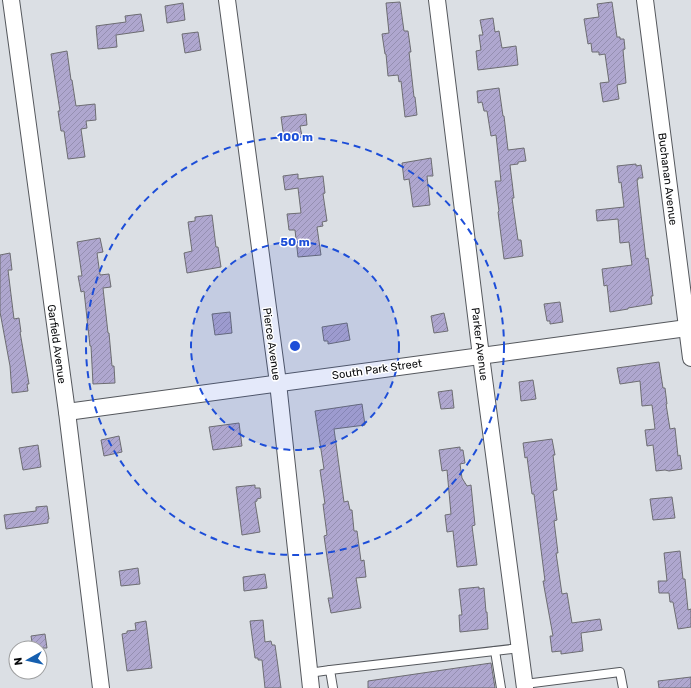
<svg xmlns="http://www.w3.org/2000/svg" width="691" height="688" viewBox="0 0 691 688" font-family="Rubik,sans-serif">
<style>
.building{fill:url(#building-hatch);stroke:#6d6d72}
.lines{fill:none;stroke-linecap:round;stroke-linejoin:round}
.service-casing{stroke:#55585d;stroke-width:10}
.minor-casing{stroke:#55585d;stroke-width:18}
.service{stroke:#fff;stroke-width:8}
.minor{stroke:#fff;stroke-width:16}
.ring{fill:none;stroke:#1d4ed8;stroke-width:2;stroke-dasharray:7 5}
.labels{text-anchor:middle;stroke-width:3;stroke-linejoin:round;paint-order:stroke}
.street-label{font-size:11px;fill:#0b0c0e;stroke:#fff}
.centre{fill:#1d4ed8;stroke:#fff;stroke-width:2}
.ring-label{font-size:12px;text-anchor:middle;font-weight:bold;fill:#1d4ed8;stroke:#fff;stroke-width:3;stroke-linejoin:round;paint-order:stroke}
</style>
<defs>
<pattern id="building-hatch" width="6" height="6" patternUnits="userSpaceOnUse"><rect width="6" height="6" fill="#afa7cf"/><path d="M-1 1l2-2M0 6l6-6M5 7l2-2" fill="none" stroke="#958fb1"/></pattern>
</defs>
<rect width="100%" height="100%" fill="#dbdfe4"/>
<g class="building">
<path d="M400,2L404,31H408L411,52H409L414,97H415L417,115L405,117L401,81L399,82L398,75L388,76L386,54H385L382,34L389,33L386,3Z"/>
<path d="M612,2L617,37H620V39H624L625,49L623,50L626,83L617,85L619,99L603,102L600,83L609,82L605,54L599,55V52H592L591,43L588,44L584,19L599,17L597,4Z"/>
<path d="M183,3L185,20L167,23L165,6Z"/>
<path d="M141,14L144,31L116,35L117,47L98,49L96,26L126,22L125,16Z"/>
<path d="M493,18L495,32L499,31L502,48L516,46L518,65L478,70L476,51L481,50L479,35H483L480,20Z"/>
<path d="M198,32L201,50L185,53L182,34Z"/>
<path d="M67,51L71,80H72L76,106L95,104L96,120L86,121L87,128L81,129L85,157L68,159L64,131H61L58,111H60L51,54Z"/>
<path d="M499,88L503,116H504L508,150L524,148L526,161L518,162V164L510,165L514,198H512L518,240H521L523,256L504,259L498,212L499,211L495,181H501L496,135L491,136L487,111H484L482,102L478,103L477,91Z"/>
<path d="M306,114L307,125L300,126L302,136L284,138L281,117Z"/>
<path d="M431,158L433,176H427L430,205L413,207L409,179L404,180L402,163Z"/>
<path d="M636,164V166L641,165L643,178H638V180H637L646,259L648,258L653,296H651L652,304L628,308V309L610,312L607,285L604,286L602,269L632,265L629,242L620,243L618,219L597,221L596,210L624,207L621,182L619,183L617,166Z"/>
<path d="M298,174V179L323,176L325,193L323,194L327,221L322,222L323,226L317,227L321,255L298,257L295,230H289L287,214L301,213L298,188L285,190L283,176Z"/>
<path d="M212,215L216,247H218L221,267L187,273L184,253L192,251L188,222L195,221V217Z"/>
<path d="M100,238L103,252L97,253L100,275L109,274L111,287L103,288L108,333H109L112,366H114L115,383L93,384L91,346H90L84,291L81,292L78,276H82L77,242Z"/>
<path d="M10,253L12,270H8L14,319L19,318L21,332H20L29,384H27L28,391L12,393L10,366L0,312V255Z"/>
<path d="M560,302L563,322L550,324V321H547L544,304Z"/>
<path d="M230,312L232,333L215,335L212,314Z"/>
<path d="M444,313L448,331L434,333L431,316Z"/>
<path d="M347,323L350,340L328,344V341H324L322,327Z"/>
<path d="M659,362L663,388H665L667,404H666L670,429L675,428L678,456L680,455L682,469L669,471L665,470L656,471L653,445L647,446L645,430L655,429L652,405L642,406L640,381L620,384L617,368Z"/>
<path d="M533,380L536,399L521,401L519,382Z"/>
<path d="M452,390L454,408L441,409L438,392Z"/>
<path d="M362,404L365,425L334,429L344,502L348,501L350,510H352L354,531H357L361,561L364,560L366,577L356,578L361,608L331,613L328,598H333L324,536L327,535L323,504H325L320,470L324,469L315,411Z"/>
<path d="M239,423L242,446L213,450L209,427Z"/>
<path d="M119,436L122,452L104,456L101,440Z"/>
<path d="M552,439L555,455H553L557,490L553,491L557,520L554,521L558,553H556L562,594L567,593L572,623L600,619L602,630L581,633L583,651L561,654V651L552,652L550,636H553L543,581H545L534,494H532L527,457L525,458L523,443Z"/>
<path d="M38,445L41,467L23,470L19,448Z"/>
<path d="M460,447V450H463L465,463L460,464L462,478L467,486L471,485L475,525L472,526L477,565L457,567L453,531L447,532L445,515L451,514L447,470L442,471L439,450Z"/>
<path d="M255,485V488H260L261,498L257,499V501L255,502L260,532L242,535L236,487Z"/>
<path d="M672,497L675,518L653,520L650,499Z"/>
<path d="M47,506L49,519H48V523L6,529L4,515L36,511V507Z"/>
<path d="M680,551L683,579H685L688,610L691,609V627L678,629L673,602H670L669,593H659L658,581H667L664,553Z"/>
<path d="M138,568L140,584L121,586L119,571Z"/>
<path d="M265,574L267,588L244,591L243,577Z"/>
<path d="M479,587V589L484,588L486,612H487L488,629L460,632L459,615H462L459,589Z"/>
<path d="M263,620L265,642L271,641L272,645H275L281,688H265L262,660H258V658H255L250,621Z"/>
<path d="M146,621L152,668L127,671L122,634L127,633V631L136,630L135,623Z"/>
<path d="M45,634L47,648H33L31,636Z"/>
<path d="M491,663L495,688H368V681Z"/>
<path d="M691,677V688H659L658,681Z"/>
</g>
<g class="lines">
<defs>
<g id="service">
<path d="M495,651L501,688"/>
<path d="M330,670L520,648"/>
<path d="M309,673L330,670L333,688"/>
<path d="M525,684L620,672L623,688"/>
</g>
<g id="minor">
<path d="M11,0L67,412L101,688"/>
<path d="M227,0L278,383L311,688"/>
<path d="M437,0L481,356L525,688"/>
<path d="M645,0L691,358"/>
<path d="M67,412L687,328"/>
</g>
</defs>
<use href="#service" class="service-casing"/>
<use href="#minor" class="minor-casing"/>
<use href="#service" class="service"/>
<use href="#minor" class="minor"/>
</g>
<circle cx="295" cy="346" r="104" fill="#1d4ed8" fill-opacity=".12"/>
<g class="ring">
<circle cx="295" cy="346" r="104"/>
<circle cx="295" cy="346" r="209"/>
</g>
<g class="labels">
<g class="street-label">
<text transform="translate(668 179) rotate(83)" y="4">Buchanan Avenue</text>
<text transform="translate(57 344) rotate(82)" y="4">Garfield Avenue</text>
<text transform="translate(272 344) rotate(82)" y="4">Pierce Avenue</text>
<text transform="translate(480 344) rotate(83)" y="4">Parker Avenue</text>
<text transform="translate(377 369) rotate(-8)" y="4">South Park Street</text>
</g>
</g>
<circle cx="295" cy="346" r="6" class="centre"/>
<g class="ring-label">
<text x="295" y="141">100 m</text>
<text x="295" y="246">50 m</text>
</g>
<g transform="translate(28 660) rotate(262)"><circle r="19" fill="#ffffff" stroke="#9d9e9f"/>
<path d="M0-3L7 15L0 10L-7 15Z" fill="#155faf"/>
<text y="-6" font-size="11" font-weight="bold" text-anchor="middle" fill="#0b0c0e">N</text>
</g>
</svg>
